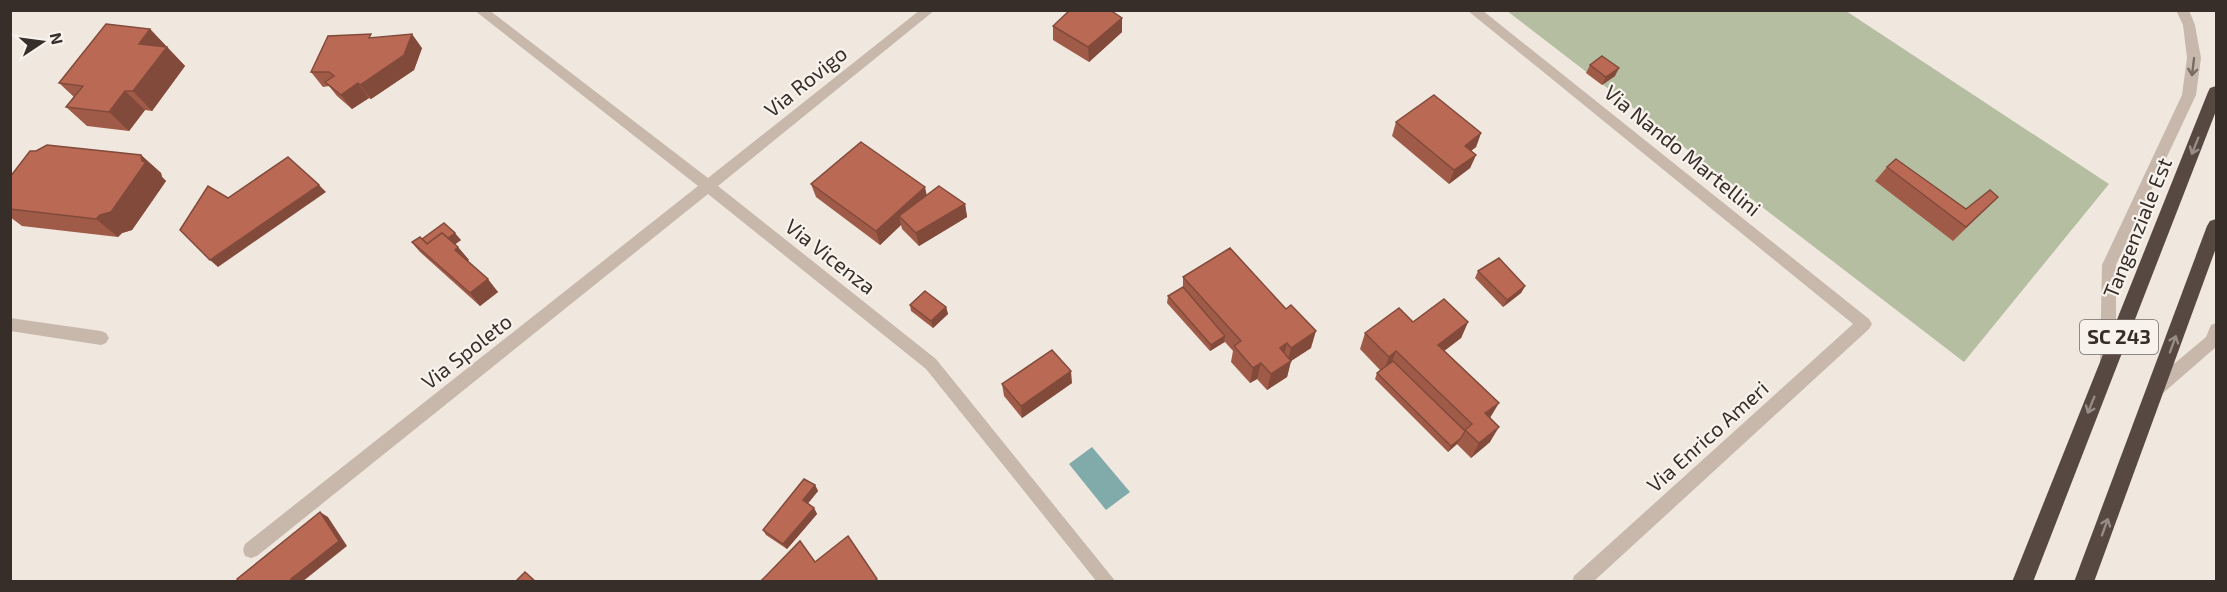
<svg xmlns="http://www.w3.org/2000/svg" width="2227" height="592" viewBox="0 0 2227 592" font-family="'Exo 2',sans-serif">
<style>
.green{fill:#b5bea1}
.water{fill:#81aaab}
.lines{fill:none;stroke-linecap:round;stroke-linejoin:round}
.minor{fill:#c8b8ac;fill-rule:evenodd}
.highway{fill:#574842;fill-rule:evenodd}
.wall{fill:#a05b48}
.shaded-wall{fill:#824a3b}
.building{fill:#ba6a54;stroke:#824a3b;stroke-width:1.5}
.oneway{stroke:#786c64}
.oneway2{stroke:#978c86}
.labels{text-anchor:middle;stroke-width:4.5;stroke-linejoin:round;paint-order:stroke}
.shield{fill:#f8f2ec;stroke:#716964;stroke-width:1.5}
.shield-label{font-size:20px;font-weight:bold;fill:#372e2a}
.street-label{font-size:21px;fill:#372e2a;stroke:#f8f2ec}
</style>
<rect width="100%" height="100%" fill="#f0e8df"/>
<path class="green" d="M1507,11H1846L2109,184L1964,362Z"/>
<path class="water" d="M1092,447L1130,492L1106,510L1069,464Z"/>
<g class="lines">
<g class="minor">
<path d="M474,10H489L708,178L920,10H935L718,186L936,359L1116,582H1097L926,369L708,194L257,556L251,558L245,556L243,550L245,544L698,186Z"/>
<path d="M1467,10H1482L1869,319L1872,324L1869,329L1593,582H1572L1574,576L1853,324Z"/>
<path d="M2176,10H2189L2195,25L2201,58L2196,95L2116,265V362L2113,367L2108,369L2103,367L2100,362L2102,265L2182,95L2187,58L2183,25Z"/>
<path d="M10,318L101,331L106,333L109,338L106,343L101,345L10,331Z"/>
<path d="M2216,323V347L2162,394L2156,396L2150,394L2148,389L2150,384L2206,337L2211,325Z"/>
</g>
<g class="highway">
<path d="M2216,86V111L2033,582H2012L2208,92L2210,88Z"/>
<path d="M2216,219V248L2094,582H2074L2207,226L2210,221Z"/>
</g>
</g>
<g class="wall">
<path d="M1053,26L1122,32L1089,62L1053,40Z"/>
<path d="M150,29L185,66L152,111L145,110L129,131L87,126L66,107L74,97L59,83Z"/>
<path d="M373,38L422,48L414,70L371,99L369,98L352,109L337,96L329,86L323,87L311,72Z"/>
<path d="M1590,65L1615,76L1602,85L1586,73Z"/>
<path d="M1396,122L1481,133L1476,147L1471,151L1476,155L1470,168L1449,184L1392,136Z"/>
<path d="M36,151L141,155L161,173L162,177L166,181L132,230L122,233L118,237L22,226L10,217V177Z"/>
<path d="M1887,167L1966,209L1998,197L1953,241L1875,181Z"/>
<path d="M811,184L927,195L965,204L967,217L919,246L902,229L901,225L880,245L816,197Z"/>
<path d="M422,239L461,240L455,244L469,260L467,261L498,292L480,306L420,252L414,245Z"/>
<path d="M1478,271L1525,286L1521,293L1503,307L1475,278Z"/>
<path d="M1183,277L1311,348L1291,361L1287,377L1267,390L1257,379L1250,383L1231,362L1233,351L1225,342L1210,351L1167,303L1168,296L1183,287Z"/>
<path d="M910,305L946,307L948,314L933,328L911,311Z"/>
<path d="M1413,322H1468L1461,338L1444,351L1490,418V442L1471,458L1457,444L1448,452L1375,379L1377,373L1380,370L1360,349L1365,333Z"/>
<path d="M1072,383L1022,418L1004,396L1002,384Z"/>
<path d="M815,485L818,491L807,504L814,508L817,514L787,549L766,535L763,530Z"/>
</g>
<g class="shaded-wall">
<path d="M1122,18V32L1089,62L1088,47Z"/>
<path d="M150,29L185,66L152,111L133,91L139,44Z"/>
<path d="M412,34L422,48L414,70L371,99L360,85Z"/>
<path d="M1619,68L1615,76L1602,85L1606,77Z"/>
<path d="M358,83L369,98L352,109L341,95Z"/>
<path d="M125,91L145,110L129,131L109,112Z"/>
<path d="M1481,133L1476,147L1460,159L1465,146Z"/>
<path d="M141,155L161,173L162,177L166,181L132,230L122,233L118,237L96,219L142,161Z"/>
<path d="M1476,155L1470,168L1449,184L1454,170Z"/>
<path d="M319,185L326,192L218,267L210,260Z"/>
<path d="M925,187L928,201L899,216L901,225L880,245L876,231Z"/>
<path d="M965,204L967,217L919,246L916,233Z"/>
<path d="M455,233L461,240L438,257L433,250Z"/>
<path d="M458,247L469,260L465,263L455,250Z"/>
<path d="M488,279L498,292L480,306L470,293Z"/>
<path d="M1525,286L1521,293L1503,307L1507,300Z"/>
<path d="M946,307L948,314L933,328L931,321Z"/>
<path d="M1468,322L1461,338L1431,361L1438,345Z"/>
<path d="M1316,331L1311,348L1291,361L1287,377L1267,390L1271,374L1287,363L1291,348Z"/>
<path d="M1225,336L1224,342L1210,351L1211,345Z"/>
<path d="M1287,343L1283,359L1280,348Z"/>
<path d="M1396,351L1390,367L1383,373L1389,357Z"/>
<path d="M1261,363L1257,379L1250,383L1253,368Z"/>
<path d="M1071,371L1072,383L1022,418L1021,406Z"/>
<path d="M1499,403L1490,418L1485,413Z"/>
<path d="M1499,427L1490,442L1471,458L1479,443Z"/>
<path d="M1461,438L1457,444L1448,452L1451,446Z"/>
<path d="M815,485L818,491L806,506L803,500Z"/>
<path d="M814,508L817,514L787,549L783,544Z"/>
<path d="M320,512L328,517L347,546L302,582H293L291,579Z"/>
</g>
<g class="building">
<path d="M1070,10H1110L1122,18L1088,47L1053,26Z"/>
<path d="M106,24L150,29L139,44L167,47L133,91H125L109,112L66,107L83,86L59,83Z"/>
<path d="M371,34L369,38L412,34L404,55L360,85L358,83L341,95L325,82L334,76L329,72H311L328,36Z"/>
<path d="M1602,56L1619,68L1606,77L1590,65Z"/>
<path d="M1434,95L1481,133L1465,146L1476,155L1454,170L1396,122Z"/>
<path d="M861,142L925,187L876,231L811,184Z"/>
<path d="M47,145L141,155L142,161L146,162L111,212L100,215L96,219L10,209V177L30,151H36Z"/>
<path d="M288,157L319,185L210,260L180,230L208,186L228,198Z"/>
<path d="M1896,159L1966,209L1990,190L1998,197L1966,227L1887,167Z"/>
<path d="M939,186L965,204L916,233L899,216Z"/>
<path d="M444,223L455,233L448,238L442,233L427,244L422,239Z"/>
<path d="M442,233L458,247L455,250L488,279L470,293L412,242L420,237L427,244Z"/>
<path d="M1230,248L1286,309L1291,305L1316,331L1291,348L1287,343L1280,348L1291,361L1271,374L1261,363L1253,368L1234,346L1241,341L1183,277Z"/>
<path d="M1499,258L1525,286L1507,300L1478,271Z"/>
<path d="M1183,287L1225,336L1211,345L1168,296Z"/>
<path d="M925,291L946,307L931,321L910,305Z"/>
<path d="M1444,299L1468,322L1438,345L1499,403L1485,413L1499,427L1479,443L1465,430L1472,424L1396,351L1389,357L1365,333L1399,308L1413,322Z"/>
<path d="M1052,350L1071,371L1021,406L1002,384Z"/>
<path d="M1393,361L1465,431L1461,438L1451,446L1377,373Z"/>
<path d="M804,479L815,485L803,500L814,508L783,544L763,530Z"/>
<path d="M320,512L339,541L291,579L293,582H238L237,579Z"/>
<path d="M848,536L877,579L874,582H760L800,541L815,562Z"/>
<path d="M525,572L536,582H515Z"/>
</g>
<defs><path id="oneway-shaft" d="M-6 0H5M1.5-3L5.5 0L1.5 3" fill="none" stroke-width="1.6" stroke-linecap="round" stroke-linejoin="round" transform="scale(1.5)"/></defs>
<use class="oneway" href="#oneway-shaft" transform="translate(2193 67) rotate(97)"/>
<g class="oneway2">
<use href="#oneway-shaft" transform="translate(2195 146) rotate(112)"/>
<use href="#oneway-shaft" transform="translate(2173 344) rotate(-70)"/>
<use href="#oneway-shaft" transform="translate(2091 405) rotate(112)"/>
<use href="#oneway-shaft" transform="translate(2105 527) rotate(-70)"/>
</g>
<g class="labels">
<rect class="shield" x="2080" y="320" width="78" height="34" rx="4.5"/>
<g class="shield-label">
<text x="2119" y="344">SC 243</text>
</g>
<g class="street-label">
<text transform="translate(806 82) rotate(-39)" y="7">Via Rovigo</text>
<text transform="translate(1682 151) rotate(39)" y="7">Via Nando Martellini</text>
<text transform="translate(2138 228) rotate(-68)" y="7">Tangenziale Est</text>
<text transform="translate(830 257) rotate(38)" y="7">Via Vicenza</text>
<text transform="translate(467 352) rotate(-38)" y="7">Via Spoleto</text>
<text transform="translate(1708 437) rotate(-42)" y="7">Via Enrico Ameri</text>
</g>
</g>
<rect width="2227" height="592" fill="none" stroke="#372e2a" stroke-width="24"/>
<g transform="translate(42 42) rotate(77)" stroke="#f8f2ec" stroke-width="4.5" paint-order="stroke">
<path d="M0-4.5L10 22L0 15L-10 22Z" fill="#372e2a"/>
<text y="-9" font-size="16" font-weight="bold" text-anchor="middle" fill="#372e2a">N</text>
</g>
</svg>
